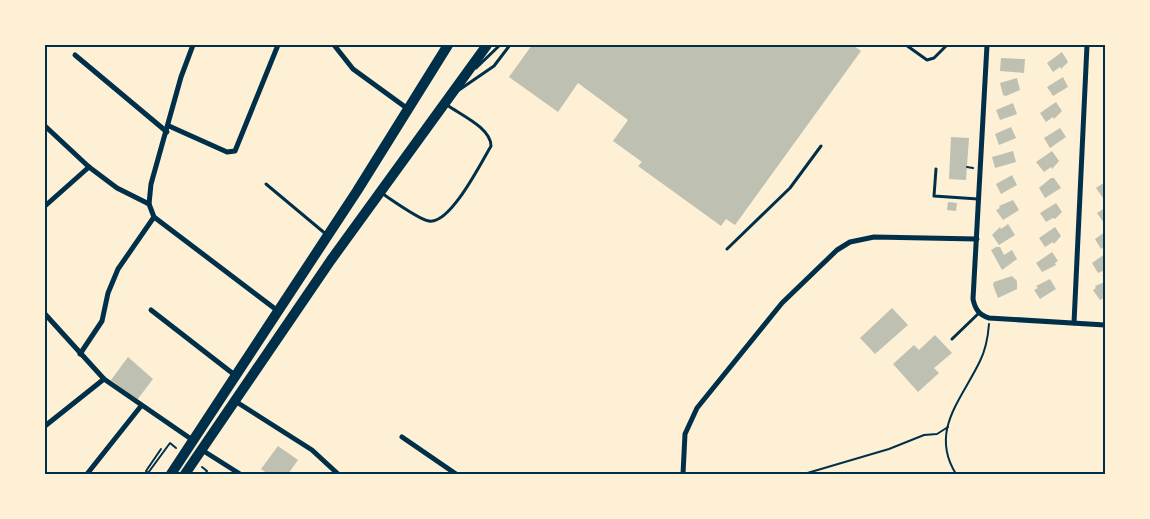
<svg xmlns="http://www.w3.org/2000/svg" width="1150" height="519" viewBox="0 0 1150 519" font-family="Overpass,sans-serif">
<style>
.building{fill:#bec0b2}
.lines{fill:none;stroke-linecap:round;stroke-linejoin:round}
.path{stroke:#003049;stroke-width:2}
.service{stroke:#003049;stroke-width:3}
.minor{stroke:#003049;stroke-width:5}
.trunk{stroke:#003049;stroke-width:10}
.neatline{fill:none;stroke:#003049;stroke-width:2}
</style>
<rect width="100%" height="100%" fill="#fdf0d5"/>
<g class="building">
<path d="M532,45H853L861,51L735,225L726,219L721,226L638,166L642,162L613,141L628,120L578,83L558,112L509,77Z"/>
<path d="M1062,52L1068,62L1061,69L1060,67L1053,72L1047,63Z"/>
<path d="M1001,58L1025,59L1024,73L1000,71Z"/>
<path d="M1063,77L1068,87L1053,96L1047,87Z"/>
<path d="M1017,78L1020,90L1006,96L1003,95L1000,83Z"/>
<path d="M1056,102L1062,111L1054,119L1053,117L1046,122L1040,113Z"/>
<path d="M1013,103L1017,114L1000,120L996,110Z"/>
<path d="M1011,127L1016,138L999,145L995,134Z"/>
<path d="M1060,128L1066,137L1050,148L1044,138Z"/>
<path d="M951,137L969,138L966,180L949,179Z"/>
<path d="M1013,151L1016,162L995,168L992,157Z"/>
<path d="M1052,151L1059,161L1052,169L1051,167L1044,172L1036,162Z"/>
<path d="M1012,175L1017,185L1001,194L996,184Z"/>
<path d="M1051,178H1054L1061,188L1045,198L1039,188Z"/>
<path d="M1105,182V197L1103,198L1096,188Z"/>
<path d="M1013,200L1019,210L1003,220L996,210L1000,208L999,206Z"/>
<path d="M948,202L957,203L956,211L947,210Z"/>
<path d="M1056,203L1062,212L1055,219L1053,218L1046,222L1040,213Z"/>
<path d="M1105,208V222L1104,223L1097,213Z"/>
<path d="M1008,224L1015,235L999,245L992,235L1000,227L1001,229Z"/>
<path d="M1055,227L1061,236L1054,244L1053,242L1045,247L1039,238Z"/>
<path d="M1105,232V246L1101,249L1095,239Z"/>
<path d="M996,247H1000L1004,255L1012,250L1017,259L1002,270L991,250Z"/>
<path d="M1052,252L1058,261L1055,263L1056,265L1042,272L1036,263Z"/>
<path d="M1105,254V270L1098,273L1092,263Z"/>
<path d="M1012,276L1017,281V289L998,298L993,285L994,282Z"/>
<path d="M1050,279L1056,289L1040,299L1034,290L1038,288L1036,286Z"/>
<path d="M1105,282V297L1100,300L1093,290L1096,288L1095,286Z"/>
<path d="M892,308L908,325L875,354L860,338Z"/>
<path d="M935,335L952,353L934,368L939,373L918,392L893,364L914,345L919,350Z"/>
<path d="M128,357L153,379L137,400L111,380Z"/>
<path d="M278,446L298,460L288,474H268L261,469Z"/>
</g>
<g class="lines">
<g class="path">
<path d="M967,167L973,168"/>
<path d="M161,449L146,471L148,473L170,443L176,448"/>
<path d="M202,467L207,471L205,474"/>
<path d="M804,474L889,449L924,435L937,434L948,427"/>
<path d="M956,474C929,431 962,399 980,361C986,349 988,337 989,324"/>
</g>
<g class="service">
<path d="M906,45L927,60L934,58L947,45"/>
<path d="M476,68L500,45"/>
<path d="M459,90L494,66L510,45"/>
<path d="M936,169L934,196L978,199"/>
<path d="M266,184L327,235"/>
<path d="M383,194C392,200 420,220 429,221C450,225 481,163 491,146C491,128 461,115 447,105"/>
<path d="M727,249L790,188L821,146"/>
<path d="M952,339L979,313"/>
</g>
<g class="minor">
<path d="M334,45L353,69L408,109"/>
<path d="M987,45L973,299C975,309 979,315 989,318L1105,325"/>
<path d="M75,55L167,132"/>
<path d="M45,126L89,167L117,188L149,204L154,217L278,311"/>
<path d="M169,126L227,152L235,151L278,45"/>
<path d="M149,204L151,184L181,77L193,45"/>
<path d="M45,206L89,167"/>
<path d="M151,310L236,376"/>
<path d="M45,314L104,379L194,441"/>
<path d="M1074,323L1087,45"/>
<path d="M80,354L102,321L108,293L118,269L154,217"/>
<path d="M235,401L312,450L338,474"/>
<path d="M45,426L104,379"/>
<path d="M402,437L456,474"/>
<path d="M202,450L240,474"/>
<path d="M87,474L141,406"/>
<path d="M683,474L685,434L697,408L782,303L837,250L850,242L874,237L977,239"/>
</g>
<g class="trunk">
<path d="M171,474L357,191L448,45"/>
<path d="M185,474L331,260L487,45"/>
</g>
</g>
<rect width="1150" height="519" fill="none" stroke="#fdf0d5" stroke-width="92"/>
<rect x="46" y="46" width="1058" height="427" class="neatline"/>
</svg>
